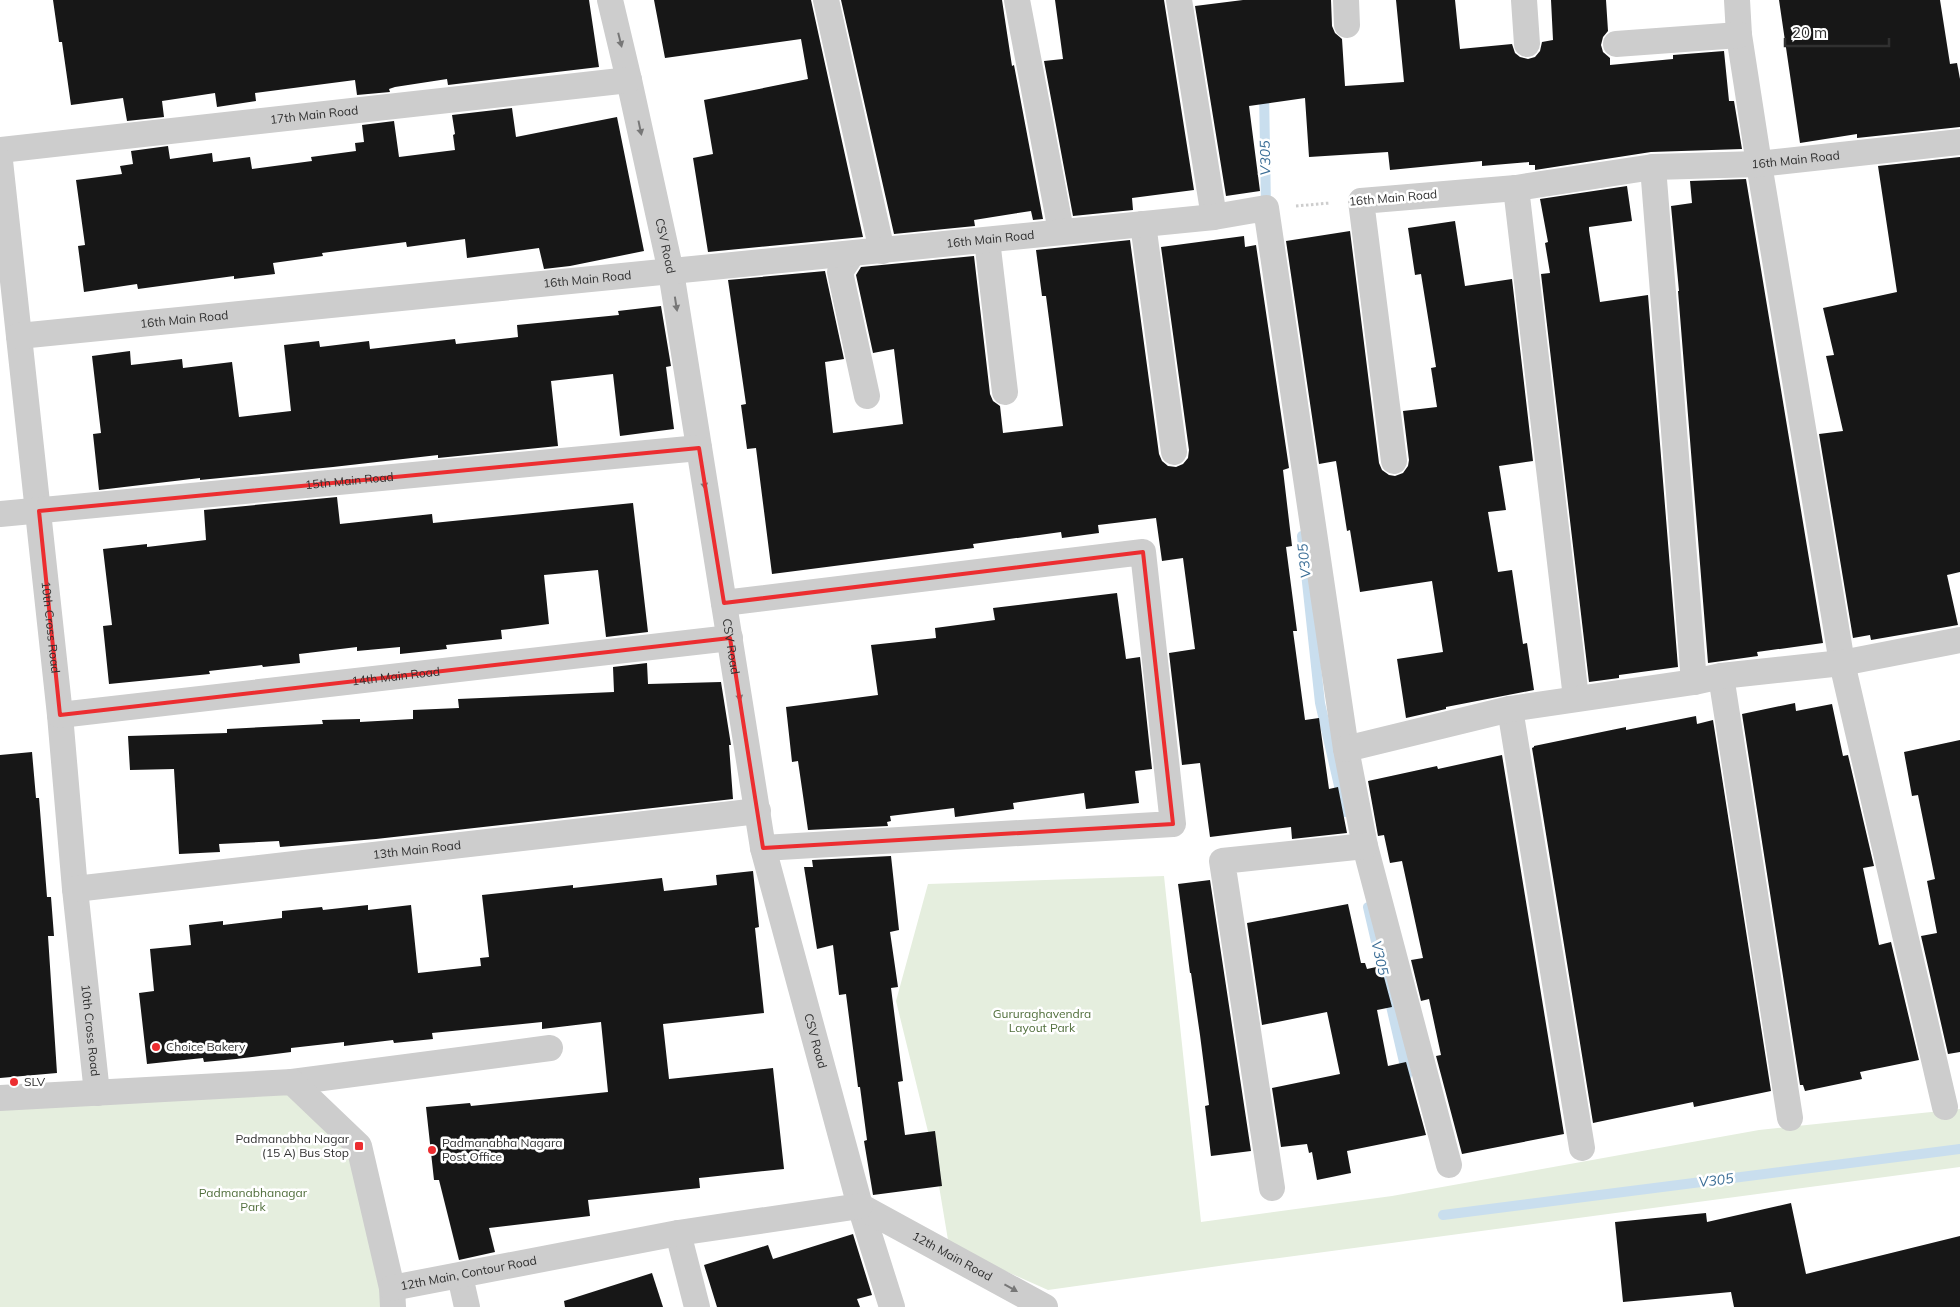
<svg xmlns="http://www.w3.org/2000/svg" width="1960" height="1307" viewBox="0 0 1960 1307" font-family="Mulish,sans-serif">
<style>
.green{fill:#e5eede}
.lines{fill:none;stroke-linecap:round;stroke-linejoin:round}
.stream{stroke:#c9deee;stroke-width:10}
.building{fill:#171717}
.path{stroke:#cdcdcd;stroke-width:3;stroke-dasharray:2.5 2.5;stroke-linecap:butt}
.street{stroke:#cdcdcd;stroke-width:26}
.oneway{fill:#777}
.marked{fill:none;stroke:#ec2d30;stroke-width:4;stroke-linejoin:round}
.poi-dot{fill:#ec2d30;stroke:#fff;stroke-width:2}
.labels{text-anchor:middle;stroke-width:5;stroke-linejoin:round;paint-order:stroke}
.street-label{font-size:12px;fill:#303030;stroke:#fff}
.park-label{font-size:12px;fill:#506e3b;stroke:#fff}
.poi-label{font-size:12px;fill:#303030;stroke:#fff;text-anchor:start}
.water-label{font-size:14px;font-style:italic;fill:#3a6d96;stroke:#fff}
</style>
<rect width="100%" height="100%" fill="#fff"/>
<g class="green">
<path d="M1164,876L1201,1222L1392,1196L1759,1130L1960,1109V1167L1226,1265L1048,1290L949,1246L934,1156L896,1001L928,884Z"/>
<path d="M294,1089L357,1147L392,1307H0V1108Z"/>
</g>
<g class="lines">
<g class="stream">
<path d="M1264,90L1266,208"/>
<path d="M1302,536L1320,703L1345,812"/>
<path d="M1368,907L1407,1075"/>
<path d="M1443,1215L1960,1149"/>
</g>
</g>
<g class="building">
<path d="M53,0H589L599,67L448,85L447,79L395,87L389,89L390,92L357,95L355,80L255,93L256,101L217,107L215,93L162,101L164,117L127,121L123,98L71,105L62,42H59Z"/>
<path d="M654,0H811L863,237L708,252L693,158L713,154L704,100L808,79L801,39L665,58Z"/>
<path d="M841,0H1002L1012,66L1014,65L1043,219L1033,220L1031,211L974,220L975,226L894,234Z"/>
<path d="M1055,0H1164L1194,190L1132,198L1133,210L1073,216L1044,61L1063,59Z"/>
<path d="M1243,0H1331L1332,26L1335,33L1342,39L1345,86L1404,82L1396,0H1455L1460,49L1512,44L1515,53L1520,57L1528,59L1535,57L1540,51L1542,42L1553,40L1551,0H1606L1608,31L1603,37L1601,45L1603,52L1610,58V65L1673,59V55L1724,51L1729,101H1734L1742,149L1651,152L1535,170V165H1529V162L1482,166V161L1390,170L1388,152L1309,157L1305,98L1249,106L1260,191L1226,196L1195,6Z"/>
<path d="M1779,0H1940L1950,64L1957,63L1960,79V127L1857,138V134L1800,143Z"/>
<path d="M512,108L516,137L617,117L644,251L570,266L544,269L539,248L467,258L465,239L407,247L406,242L322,253L323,256L273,263L275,274L234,279V276L138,289L137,284L84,292L78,246L85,245L76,180L122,174L120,166L133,164L131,151L168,146L170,159L212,153L213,162L250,157L252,169L312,161L311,157L356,151L355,143L364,142L362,125L394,121L399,157L455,150L453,135L455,134L452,115Z"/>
<path d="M1960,157V572L1947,575L1958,625L1871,640L1870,635L1853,638L1819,434L1843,431L1826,356L1834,355L1823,308L1897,292L1878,166Z"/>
<path d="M1746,179L1823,643L1757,652L1758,656L1708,663L1678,291H1679L1671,206L1692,203L1690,181Z"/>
<path d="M1627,186L1632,221L1589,227V230L1600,302L1648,295L1678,667L1619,675V678L1589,682L1541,274L1550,273L1545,243L1548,242L1540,199Z"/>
<path d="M1455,221L1465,286L1512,279L1533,461L1499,466L1506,510L1488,512L1498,572L1512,570L1523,644L1527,643L1534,690L1446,707V709L1406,718L1397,659L1443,652L1432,581L1360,592L1350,530L1347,531L1336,461L1319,464L1286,241L1350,231L1379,463L1382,470L1389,475L1395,476L1403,473L1408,466L1409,460L1403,411L1437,407L1431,368L1436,367L1421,274L1415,275L1408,228Z"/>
<path d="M1244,236L1245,247L1256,245L1289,468L1283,470L1292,546L1286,547L1297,631H1293L1305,720L1319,718L1329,789L1338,787L1347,833L1292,839L1291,827L1210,837L1200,763L1182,765L1169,653L1195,649L1183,558L1162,561L1156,518L1098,525L1099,533L1062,538L1061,532L973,544L974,548L772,574L756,448L747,449L741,405L746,404L728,280L825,271L844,359L825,362L833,433L903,424L894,349L873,353L856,275L861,267L974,256L990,394L993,401L1000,406L1003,433L1063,426L1046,296H1042L1036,250L1130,240L1159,454L1162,461L1168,466L1176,467L1183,464L1188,458L1189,450L1161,247Z"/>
<path d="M661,306L671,366L666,367L674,429L620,436L613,374L551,381L558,446L438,458V455L333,467L200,480V478L99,490L93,434L101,433L92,356L130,351L131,365L182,359L183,368L232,362L239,417L291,411L284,345L319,341L320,347L369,341L370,349L455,339L456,344L518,337L517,325L619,315L618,311Z"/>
<path d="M337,497L340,524L432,514L433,523L633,503L648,632L606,637L598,570L544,575L549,624L501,630L502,639L446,645L447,649L400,654V647L357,651V647L299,654L300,663L263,667L262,665L209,671L210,674L109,684L103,626L112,625L103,549L147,544V547L206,540L204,510Z"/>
<path d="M1117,593L1126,659L1140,657L1152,769L1135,771L1139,803L1086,809L1084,793L1013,803L1014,809L955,817L954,808L890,816L891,821L887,822L888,826L808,830L798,761L792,762L786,707L878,695L871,645L936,638L935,628L995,620L993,608Z"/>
<path d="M647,663L648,684L721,682L731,745H729L733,799L376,839L280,847L279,841L219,844L220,852L179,854L174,769L130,770L128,736L227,733V729L323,724L322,720L360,719V722L413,719V710L459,708L458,699L614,692L613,667Z"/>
<path d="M1795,703L1796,711L1832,704L1843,756L1848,755L1874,866L1863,868L1879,945L1891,942L1919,1060L1860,1072L1862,1079L1805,1091L1803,1085H1800L1742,714Z"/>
<path d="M1696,716L1697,724L1713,720L1771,1091L1694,1107L1693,1102L1593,1123L1532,748L1534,747V746L1626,727V730Z"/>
<path d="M1960,740V1052L1948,1054L1921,936L1937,933L1927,881L1935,879L1918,795L1912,796L1904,752Z"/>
<path d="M32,752L36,798H39L47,897H51L54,936H48L57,1073L0,1078V755Z"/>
<path d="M1502,755L1564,1134L1462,1154L1436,1056L1441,1055L1429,999L1421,1001L1411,960L1423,958L1402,861L1390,863L1384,835L1378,836L1368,781L1437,766L1438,769Z"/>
<path d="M891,856L899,930L890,932L898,987L891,988L903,1081L898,1082L905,1135L935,1131L942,1186L873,1195L864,1141L867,1140L860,1087H858L846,994L839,995L833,945L817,949L804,867H813L812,860Z"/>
<path d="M753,871L759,927L755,928L764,1013L663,1024L669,1079L773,1068L784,1169L699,1178L700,1188L588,1200L590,1216L489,1228L495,1252L459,1260L439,1180H434L426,1107L470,1103L471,1106L608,1092L601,1022L542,1029V1022L432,1033L433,1039L394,1043L393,1040L344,1046V1042L291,1048V1052L236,1059L204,1062L203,1058L147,1064L139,993L154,991L150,949L191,945L189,925L223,921V925L282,918V911L322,907L323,910L368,905V910L411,905L418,973L481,966L480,958L489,957L482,895L573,885V888L662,878L664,891L717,885L716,875Z"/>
<path d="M1210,880L1251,1151L1211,1156L1205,1106L1209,1105L1200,1035L1191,973H1190L1178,884Z"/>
<path d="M1348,904L1361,963H1365L1367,969L1381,966L1392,1007L1377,1010L1388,1066L1406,1062L1426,1135L1347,1151L1351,1173L1317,1180L1312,1152L1309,1153L1307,1144L1281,1147L1272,1088L1340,1074L1327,1012L1262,1025L1247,923Z"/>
<path d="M1791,1203L1806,1274L1960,1236V1307H1734L1731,1292L1623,1302L1615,1222L1706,1213L1707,1222Z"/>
<path d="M853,1234L872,1295L857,1299L860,1307H717L704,1265L768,1245L773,1259Z"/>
<path d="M652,1273L663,1307H565L564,1301Z"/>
</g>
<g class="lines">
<path class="path" d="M1296,206L1330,203"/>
<g class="street">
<path id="s1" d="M610,0L629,80L671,272L763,848L860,1206L892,1307"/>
<path d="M826,0L882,251"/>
<path d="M1017,0L1061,231"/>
<path d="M1179,0L1214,217"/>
<path d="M1346,0L1347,25"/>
<path d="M1524,0L1527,44"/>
<path d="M1737,0L1739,35L1759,164L1842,663L1945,1107"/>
<path d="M1616,44L1739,35"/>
<path id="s2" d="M0,150L629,80"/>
<path id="s3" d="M0,161L60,715L75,889L97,1093"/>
<path d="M1653,167L1694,682"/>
<path d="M1516,188L1576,698"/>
<path d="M1143,224L1174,452"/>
<path d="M987,240L1005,392"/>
<path d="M852,254L840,272L867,396"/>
<path id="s4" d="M19,336L1214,217L1266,208L1346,749L1365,846L1449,1165"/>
<path id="s5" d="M1394,461L1361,201L1516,188L1653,167L1759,164L1960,142"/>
<path id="s6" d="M0,514L699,448"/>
<path d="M724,603L1143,552L1173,824L763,848"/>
<path d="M1721,676L1790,1118"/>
<path d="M1510,709L1582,1148"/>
<path id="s7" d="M60,715L730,638"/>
<path d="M1346,749L1510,709L1694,682L1721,676L1842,663L1960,640"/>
<path id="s8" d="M75,889L758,811"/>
<path d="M292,1082L550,1048"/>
<path d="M0,1098L292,1082L359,1146L392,1288L393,1307"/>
<path d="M1272,1188L1222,861L1365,846"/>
<path id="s9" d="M860,1206L1045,1307"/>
<path d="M678,1233L697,1307"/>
<path d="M460,1276L467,1307"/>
<path id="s10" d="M392,1288L678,1233L860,1206"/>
</g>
</g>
<defs><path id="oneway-solid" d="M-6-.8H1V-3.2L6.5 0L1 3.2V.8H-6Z" transform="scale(1.25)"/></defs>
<g class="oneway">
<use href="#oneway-solid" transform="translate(620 40) rotate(76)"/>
<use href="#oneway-solid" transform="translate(640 128) rotate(78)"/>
<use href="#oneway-solid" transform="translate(676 304) rotate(81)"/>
<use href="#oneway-solid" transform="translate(704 482) rotate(81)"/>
<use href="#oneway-solid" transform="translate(739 694) rotate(81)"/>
<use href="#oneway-solid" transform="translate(1011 1288) rotate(29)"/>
</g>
<path class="marked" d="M699,448L724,603L1143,552L1173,824L763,848L730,638L60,715L39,511Z"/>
<g class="poi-dot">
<circle cx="156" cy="1047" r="5"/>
<circle cx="14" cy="1082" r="5"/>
<rect x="354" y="1141" width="10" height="10" rx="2.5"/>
<circle cx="432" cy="1150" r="5"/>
</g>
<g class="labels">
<g class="street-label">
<text dy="4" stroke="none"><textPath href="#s2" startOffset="316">17th Main Road</textPath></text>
<text dy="4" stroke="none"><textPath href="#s5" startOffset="699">16th Main Road</textPath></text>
<text transform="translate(1393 198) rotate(-5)" y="4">16th Main Road</text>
<text dy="4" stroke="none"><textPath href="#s4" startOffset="976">16th Main Road</textPath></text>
<text dy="4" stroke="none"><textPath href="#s1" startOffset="252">CSV Road</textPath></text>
<text dy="4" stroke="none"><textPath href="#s4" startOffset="571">16th Main Road</textPath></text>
<text dy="4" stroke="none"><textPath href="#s4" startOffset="166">16th Main Road</textPath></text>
<text dy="4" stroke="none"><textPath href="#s6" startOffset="351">15th Main Road</textPath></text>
<text dy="4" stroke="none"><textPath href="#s3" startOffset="469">10th Cross Road</textPath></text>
<text dy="4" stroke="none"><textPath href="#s1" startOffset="658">CSV Road</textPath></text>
<text dy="4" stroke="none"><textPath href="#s7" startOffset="338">14th Main Road</textPath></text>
<text dy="4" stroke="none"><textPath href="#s8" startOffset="344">13th Main Road</textPath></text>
<text dy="4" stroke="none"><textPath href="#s3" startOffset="874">10th Cross Road</textPath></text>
<text dy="4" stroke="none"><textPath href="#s1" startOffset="1062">CSV Road</textPath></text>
<text dy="4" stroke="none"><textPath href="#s9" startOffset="105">12th Main Road</textPath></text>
<text dy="4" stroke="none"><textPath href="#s10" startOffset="78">12th Main, Contour Road</textPath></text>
</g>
<g class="park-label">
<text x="1042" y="1018">Gururaghavendra<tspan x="1042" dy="14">Layout Park</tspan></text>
<text x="253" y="1197">Padmanabhanagar<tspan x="253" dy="14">Park</tspan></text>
</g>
<g class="poi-label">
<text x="166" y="1051">Choice Bakery</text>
<text x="24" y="1086">SLV</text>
<text x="349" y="1143" text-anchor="end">Padmanabha Nagar<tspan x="349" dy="14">(15 A) Bus Stop</tspan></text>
<text x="442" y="1147">Padmanabha Nagara<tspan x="442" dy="14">Post Office</tspan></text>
</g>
<g class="water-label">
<text transform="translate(1265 158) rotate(-91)" y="5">V305</text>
<text transform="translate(1304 561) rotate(-96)" y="5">V305</text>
<text transform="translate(1380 958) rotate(77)" y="5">V305</text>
<text transform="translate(1716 1180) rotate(-7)" y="5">V305</text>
</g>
</g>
<path d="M1785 38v8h104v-8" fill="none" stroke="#303030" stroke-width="2.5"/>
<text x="1792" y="38" font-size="15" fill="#303030" stroke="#ffffff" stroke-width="4" paint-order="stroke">20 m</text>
</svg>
